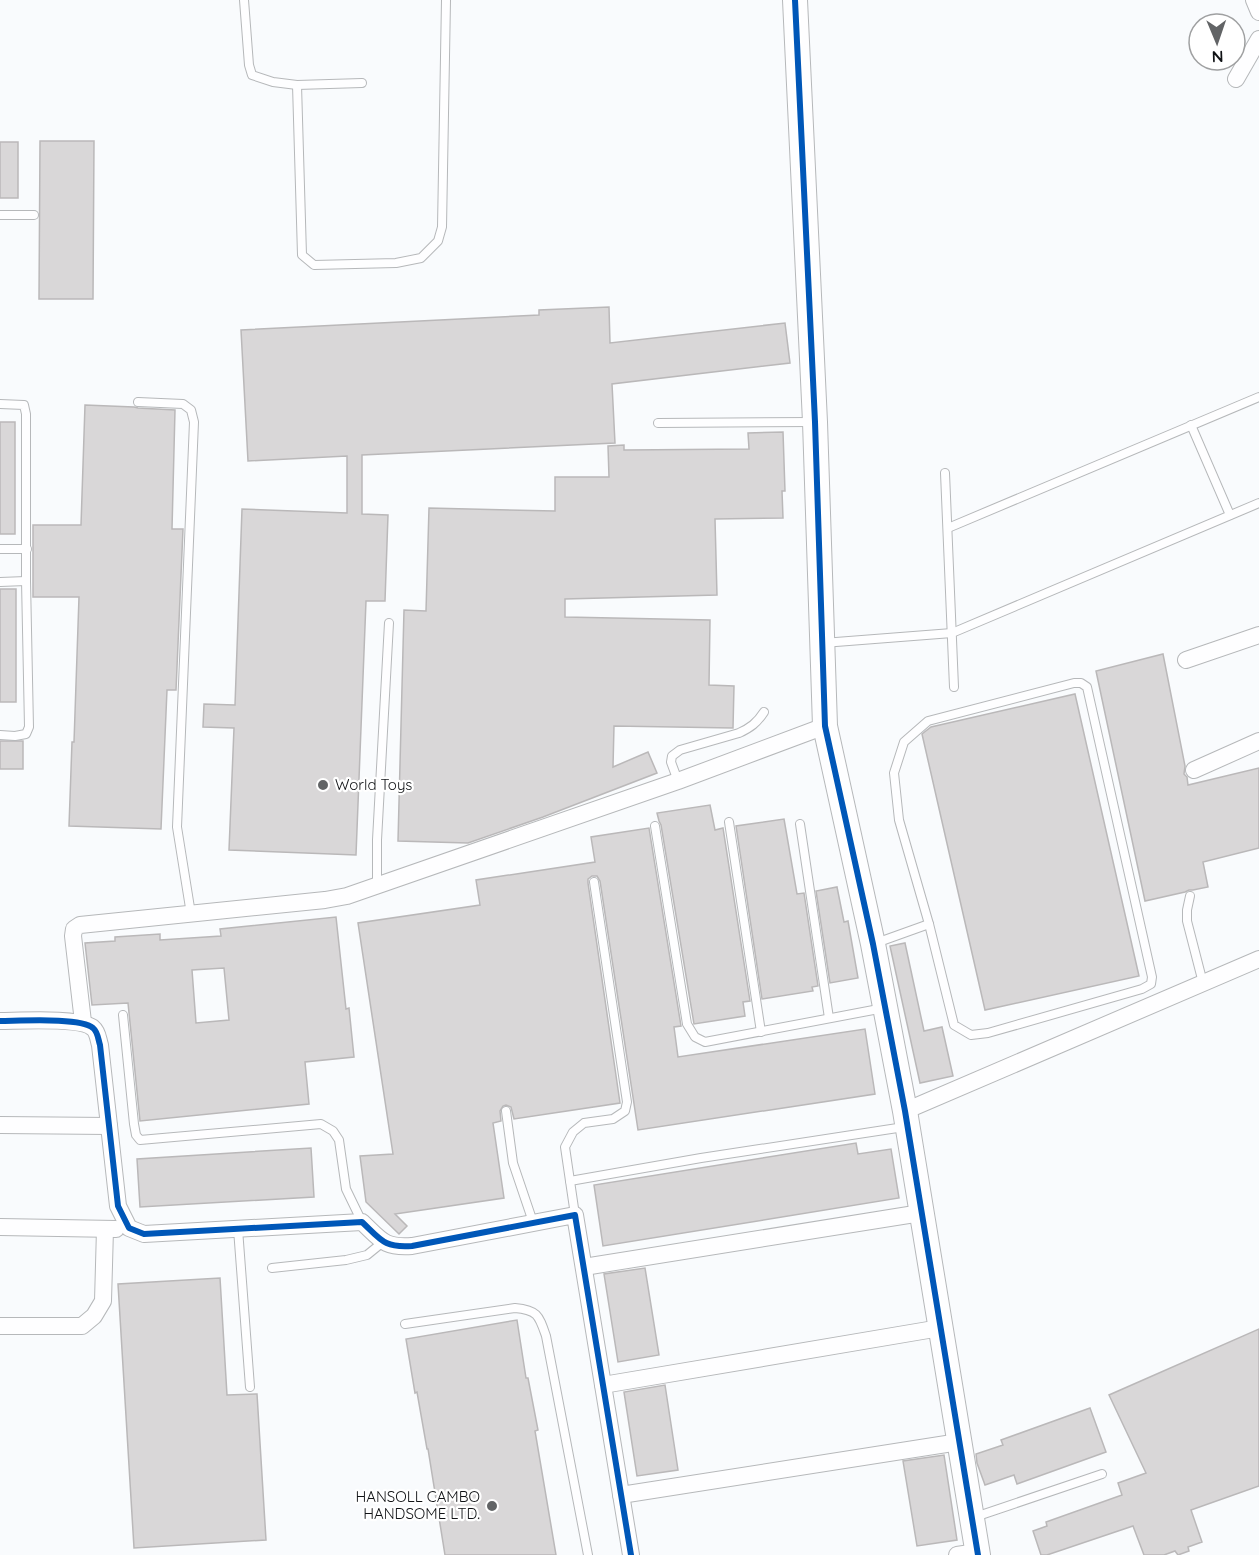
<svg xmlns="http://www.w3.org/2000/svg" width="1259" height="1555" viewBox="0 0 1259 1555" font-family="Quicksand,sans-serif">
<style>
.building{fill:#d9d7d8;stroke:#bab8b9;stroke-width:1.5;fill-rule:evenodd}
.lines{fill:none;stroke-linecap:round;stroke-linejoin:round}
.lane-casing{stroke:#b6b8ba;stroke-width:10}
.street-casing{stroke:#b6b8ba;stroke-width:18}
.secondary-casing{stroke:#b6b8ba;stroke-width:26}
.lane{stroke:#fefeff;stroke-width:8}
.street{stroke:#fefeff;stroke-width:16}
.secondary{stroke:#fefeff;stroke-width:24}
.cycleway-casing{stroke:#fff;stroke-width:10}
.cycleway{stroke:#0057b8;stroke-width:6}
.poi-dot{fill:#626466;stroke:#fff;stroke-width:2}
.labels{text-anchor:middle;stroke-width:4.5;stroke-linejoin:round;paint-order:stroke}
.poi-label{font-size:15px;fill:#101215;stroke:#fff;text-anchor:start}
</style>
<rect width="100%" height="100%" fill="#f9fbfd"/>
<g class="building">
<path d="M40,141H94L93,299H39Z"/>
<rect x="0" y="142" width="18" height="56"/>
<path d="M609,307L610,343L785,323L790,363L612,384L615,443L362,455V514L388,515L385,601H366L356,855L229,850L234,728L203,727L204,704L235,705L242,509L347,513V456L248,461L241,330L539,315V310Z"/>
<path d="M85,405L134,407L138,408L175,410L172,529H183L176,690H167L161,829L69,826L72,742H74L79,597H33V525H81Z"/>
<rect x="0" y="422" width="15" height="112"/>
<path d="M783,432L785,491H782L783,518L715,519L717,595L565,599V617L710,620L709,685L734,686L733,728L614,726L613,767L648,752L657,773L543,817L468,843L398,841L404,610L426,611L429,508L555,511V477H609L608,446L624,445V450L749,449L748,433Z"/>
<rect x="0" y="589" width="16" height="113"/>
<path d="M1163,654L1185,766L1184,774L1187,777L1188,785L1259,768V848L1203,862L1208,887L1193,890H1189L1185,892L1145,901L1096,671Z"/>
<path d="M1075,694L1139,976L985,1010L922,734L931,727Z"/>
<rect x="0" y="741" width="23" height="28"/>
<path d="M710,805L715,830L723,828L750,1001L743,1002L745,1016L694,1024L661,825L659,821L657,813Z"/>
<path d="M784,819L797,894L804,893L818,986L812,987L813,991L762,999L736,826Z"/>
<path d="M649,828L681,1026L674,1027L678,1057L865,1029L875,1094L638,1130L600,881L597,876H592L588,879V883L620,1103L514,1119L511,1107L506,1105L503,1106L500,1111L501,1121L493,1123L504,1198L395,1214L407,1226L399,1234L366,1202L360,1156L393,1154L358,923L480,905L476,880L595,862L591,837Z"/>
<path d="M837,887L844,922L848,921L858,978L830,983L816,891Z"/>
<path d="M336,917L346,1009L349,1008L354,1057L305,1062L309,1104L140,1121L128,1003L92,1005L85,943L115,941V937L160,934V940L221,936L220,929ZM224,968L229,1020L196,1023L192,970Z"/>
<path d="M905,943L924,1031L942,1027L953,1076L920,1083L890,946Z"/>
<path d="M856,1143L858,1154L891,1149L899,1198L603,1246L594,1185Z"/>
<path d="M311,1148L314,1197L140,1207L137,1159Z"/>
<path d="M645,1268L659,1355L618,1362L604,1274Z"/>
<path d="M220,1278L227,1395L257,1394L266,1540L134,1548L118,1284Z"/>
<path d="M517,1320L526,1378H528L538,1430L535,1431L556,1555H445L428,1449H427L417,1392L415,1393L406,1339Z"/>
<path d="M1259,1329V1486L1191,1510L1202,1542L1188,1547L1189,1551L1178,1555L1175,1551L1164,1555H1144L1133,1526L1047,1555H1041L1033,1531L1047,1526L1046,1522L1122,1495L1118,1483L1146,1473L1109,1395Z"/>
<path d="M665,1385L678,1470L637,1476L624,1392Z"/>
<path d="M1090,1408L1106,1452L1017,1484L1014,1475L985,1485L977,1463L976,1454L1003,1445L1001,1440Z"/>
<path d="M944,1455L957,1540L917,1546L903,1461Z"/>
</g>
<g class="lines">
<defs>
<g id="lane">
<path d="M244,0L249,65L252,75L273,82L297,85L362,83"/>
<path d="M297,85L302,255L314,265L396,263L421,258L438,241L442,227L446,0"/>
<path d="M0,215H34"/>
<path d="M138,402L183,404L191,410L194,422L177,827L191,914"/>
<path d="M0,404L24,405L26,414V581L29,727L26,734L15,736L0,735"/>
<path d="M658,423L814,422"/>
<path d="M1191,425L1230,515"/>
<path d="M945,473L954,687"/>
<path d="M948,528L1259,397"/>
<path d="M0,549H27"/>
<path d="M0,582L26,581"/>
<path d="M823,643L952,633L1259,503"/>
<path d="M1074,683H1081L1087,687L1152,977L1151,984L1142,989L988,1033L971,1035L954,1025L929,924L899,820L894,773L904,742L928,721Z"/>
<path d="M678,781L671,762L672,756L680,750L739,733C750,728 757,723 764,712"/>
<path d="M729,822L761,1032"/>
<path d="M800,824L829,1018"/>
<path d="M655,826L687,1024L695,1037L705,1042L884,1008"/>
<path d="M377,886V840L389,623"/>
<path d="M1190,896L1187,910V921L1203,983"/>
<path d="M876,943L929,924"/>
<path d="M123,1015L134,1124L136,1135L140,1140L321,1124L333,1131L339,1140L346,1189L362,1222"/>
<path d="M506,1111L513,1163L533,1222"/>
<path d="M570,1181L701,1158L904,1127"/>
<path d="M575,1215L565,1147L573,1132L584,1123L613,1119L625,1111L627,1102L594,882"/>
<path d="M238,1229L250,1387"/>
<path d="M272,1268L346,1260L367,1255L383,1242"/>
<path d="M405,1324L515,1308C538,1310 539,1316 546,1336L588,1555"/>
<path d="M975,1517L1102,1474"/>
</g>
<g id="street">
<path d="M1254,0L1259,12"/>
<path d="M1236,79L1259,39"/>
<path d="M1186,660L1259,635"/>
<path d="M1194,770L1259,741"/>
<path d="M0,1021C18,1021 81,1017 93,1028C98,1032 98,1039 100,1045L118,1206L129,1228L144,1234L362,1222C381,1240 384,1248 412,1246L575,1215L631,1555"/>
<path d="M83,1022L73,936L74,929L80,925L325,900L347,896L678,781L825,726"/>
<path d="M905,1111L1259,959"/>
<path d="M0,1125L109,1126"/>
<path d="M0,1227L116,1229"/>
<path d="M584,1267L921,1213"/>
<path d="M0,1326H82L94,1316L103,1301L105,1229"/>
<path d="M603,1385L940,1328"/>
<path d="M621,1495L959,1442"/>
<path d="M957,1555L977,1552"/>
</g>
<path id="secondary" d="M795,0L815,422L825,726L873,944L905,1111L978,1555"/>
</defs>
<use href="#lane" class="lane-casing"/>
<use href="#street" class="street-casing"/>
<use href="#secondary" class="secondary-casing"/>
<use href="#lane" class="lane"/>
<use href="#street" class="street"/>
<use href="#secondary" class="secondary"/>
<defs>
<g id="cycleway">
<path d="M795,0L815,422L825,726L873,944L905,1111L978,1555"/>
<path d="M0,1021C18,1021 81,1017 93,1028C98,1032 98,1039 100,1045L118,1206L129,1228L144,1234L362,1222C381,1240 384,1248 412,1246L575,1215L631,1555"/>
</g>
</defs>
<use href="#cycleway" class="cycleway-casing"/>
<use href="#cycleway" class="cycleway"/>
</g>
<g class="poi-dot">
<circle cx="323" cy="785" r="6"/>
<circle cx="492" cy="1506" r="6"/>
</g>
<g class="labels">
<g class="poi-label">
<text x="335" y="790">World Toys</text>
<text x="480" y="1502" text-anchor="end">HANSOLL CAMBO<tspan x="480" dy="17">HANDSOME LTD.</tspan></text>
</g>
</g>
<g transform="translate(1217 42) rotate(178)"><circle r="28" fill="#ffffff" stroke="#9fa0a1" stroke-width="1.5"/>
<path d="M0-4.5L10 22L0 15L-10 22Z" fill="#626466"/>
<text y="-9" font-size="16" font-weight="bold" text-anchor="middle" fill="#101215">N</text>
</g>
</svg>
